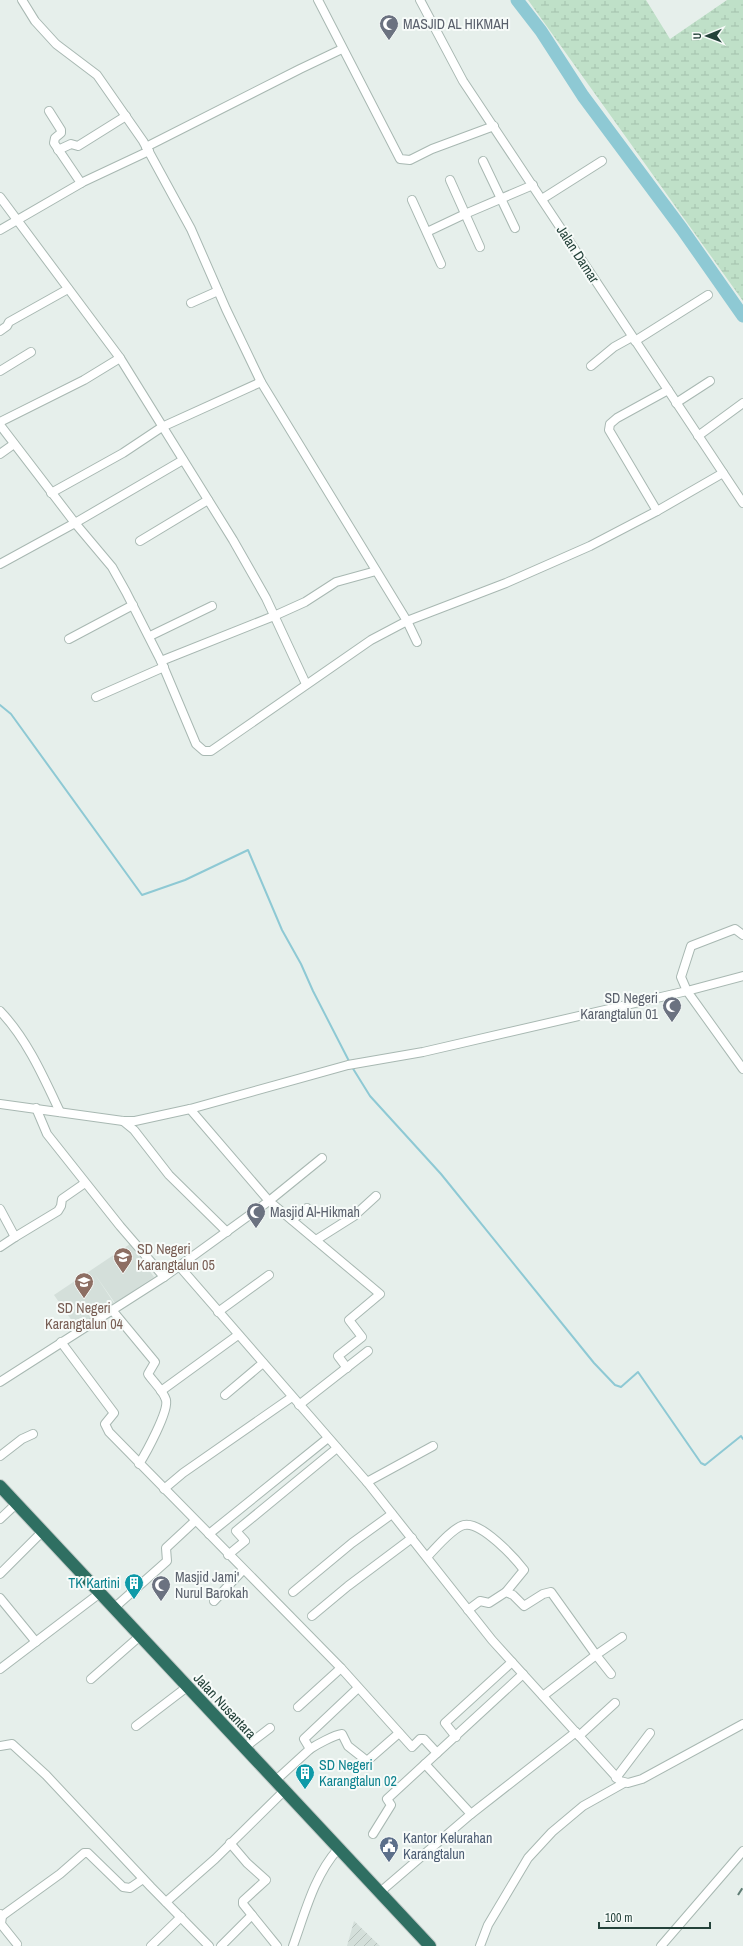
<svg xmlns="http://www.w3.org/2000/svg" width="743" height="1946" viewBox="0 0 743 1946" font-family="'Archivo Narrow',sans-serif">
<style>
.built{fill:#d4dfda}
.industrial{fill:url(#industrial-furrows)}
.wetland{fill:url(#wetland-marsh)}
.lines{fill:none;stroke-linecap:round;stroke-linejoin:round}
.stream{stroke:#8ec9d4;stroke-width:2}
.river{stroke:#8ec9d4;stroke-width:13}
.minor-casing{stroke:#a8b8b2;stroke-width:10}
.highway-casing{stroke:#c2cac8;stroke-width:14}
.minor{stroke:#fff;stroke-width:8}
.highway{stroke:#2f6f62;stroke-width:12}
.rail{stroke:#5f7d75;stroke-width:2;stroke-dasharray:8 4;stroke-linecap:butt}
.labels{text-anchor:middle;stroke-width:4;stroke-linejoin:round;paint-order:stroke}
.worship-label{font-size:14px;fill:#5b616d;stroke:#f7fbf9;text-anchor:start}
.street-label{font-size:14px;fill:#24423a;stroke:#f7fbf9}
.education-label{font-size:14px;fill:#785e54;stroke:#f7fbf9;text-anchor:start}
.culture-label{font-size:14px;fill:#0d838f;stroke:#f7fbf9;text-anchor:end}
.service-label{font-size:14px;fill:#4e5e75;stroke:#f7fbf9;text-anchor:start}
</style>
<defs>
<pattern id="industrial-furrows" width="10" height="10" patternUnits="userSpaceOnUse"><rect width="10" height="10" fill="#d4dfda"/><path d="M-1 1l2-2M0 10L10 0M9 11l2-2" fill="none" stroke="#b6c1bc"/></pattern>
<pattern id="wetland-marsh" width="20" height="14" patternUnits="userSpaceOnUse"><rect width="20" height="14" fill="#bfe0c8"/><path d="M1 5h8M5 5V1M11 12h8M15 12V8" fill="none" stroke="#a4c1ad"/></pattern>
</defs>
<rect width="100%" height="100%" fill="#e6efeb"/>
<path class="built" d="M130,1244L154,1277L115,1303L94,1273L114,1303L77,1328L54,1295Z"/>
<path class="industrial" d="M354,1921L380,1946H347Z"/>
<path class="wetland" d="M528,0H646L670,39L727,0H743V301Z"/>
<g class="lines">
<g class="stream">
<path d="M0,705L11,714L142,895L185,880L248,850L282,930L301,964L313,991L350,1063"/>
<path d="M352,1067L370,1096L441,1174L594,1363L615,1385L621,1387L638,1372L701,1463L705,1465L741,1436L743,1439"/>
</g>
<path class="river" d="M517,0L541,31L583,96L682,229L743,316"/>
<defs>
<g id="minor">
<path d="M22,0L35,21L56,44L97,75L143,141L191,229L226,309L261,382L407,621L417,642"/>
<path d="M318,0L400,159L410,160L432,149L494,126"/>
<path d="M420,0L463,81L743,503"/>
<path d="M49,111L61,130V133L55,138L54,143L81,183"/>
<path d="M146,147L300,69L342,49"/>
<path d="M58,150L71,144L78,146L126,116"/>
<path d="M483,161L515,228"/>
<path d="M450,180L480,247"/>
<path d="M0,197L120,358L233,540L266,598L306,684"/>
<path d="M542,199L602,161"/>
<path d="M412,200L441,264"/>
<path d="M0,230L83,182L149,151"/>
<path d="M427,232L465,214L533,185"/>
<path d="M191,303L218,291"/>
<path d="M0,331L7,326L9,322L68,289"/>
<path d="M635,341L708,295"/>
<path d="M591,366L614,347L632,337"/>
<path d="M0,371L31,352"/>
<path d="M676,403L710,381"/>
<path d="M0,422L84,380L120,358"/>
<path d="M0,425L75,523L183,460"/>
<path d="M698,436L743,403"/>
<path d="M0,454L14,444"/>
<path d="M51,493L123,453L162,427L261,382"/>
<path d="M657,511L609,430L610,424L617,418L668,390"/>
<path d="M140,541L208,500"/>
<path d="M0,564L75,523L112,567L126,592L161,661L196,744L204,751H211L371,640L407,621L506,583L590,546L657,511L723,473"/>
<path d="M150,636L212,606"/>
<path d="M69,639L133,605"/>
<path d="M161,661L274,616L305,602L336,582L376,571"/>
<path d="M96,697L164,667"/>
<path d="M743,976L687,991L743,1069"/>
<path d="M0,1011C27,1039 44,1078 60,1112"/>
<path d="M0,1104L123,1121H135L190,1109L348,1065L423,1052L687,991L681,977L691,946L735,929L743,935"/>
<path d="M36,1108L47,1134L120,1226L164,1277"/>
<path d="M123,1121L134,1130L169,1175L227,1232"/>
<path d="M322,1158L269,1201L380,1294L349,1320L362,1337L338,1356L347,1368"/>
<path d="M0,1209L15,1237L58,1211L61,1206L62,1199L85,1183"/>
<path d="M292,1220L307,1208"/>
<path d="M316,1240L354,1216L376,1196"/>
<path d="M0,1247L15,1237"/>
<path d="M180,1267L367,1482L492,1640L620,1781L628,1783L642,1779L743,1724"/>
<path d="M112,1310L155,1362L148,1374C154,1383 163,1390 166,1400C169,1411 146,1453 139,1464"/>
<path d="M218,1312L269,1275"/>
<path d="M61,1342L114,1413L105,1424L109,1432L341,1668L412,1747L420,1739H424L437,1753L523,1674"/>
<path d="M0,1382L164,1277L269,1201L190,1109"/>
<path d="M161,1391L238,1335"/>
<path d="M225,1395L263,1363"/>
<path d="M299,1405L368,1351"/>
<path d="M0,1456L22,1439L33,1434"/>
<path d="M367,1482L433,1446"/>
<path d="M164,1489L183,1473L292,1397"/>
<path d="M0,1519L16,1504"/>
<path d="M209,1534L328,1438"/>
<path d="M228,1555L245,1541L236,1531L337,1448"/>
<path d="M427,1557C435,1549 452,1528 464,1525C481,1521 515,1558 524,1570L506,1592"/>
<path d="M0,1574L42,1532"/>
<path d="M293,1592L352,1543L392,1514"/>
<path d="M0,1598L36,1642"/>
<path d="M214,1601L243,1570"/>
<path d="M114,1608L167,1561L166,1548L195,1521"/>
<path d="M468,1610L480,1601L489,1603L506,1592L513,1595L524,1606L543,1594L551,1592L596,1655L543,1696"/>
<path d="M312,1616L348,1586L412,1538"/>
<path d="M0,1669L100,1593"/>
<path d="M611,1674L596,1655L622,1637"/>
<path d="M91,1679L140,1636"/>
<path d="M298,1707L341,1668"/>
<path d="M136,1726L187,1687"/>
<path d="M579,1736L615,1703"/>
<path d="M456,1737L445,1723L512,1662"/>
<path d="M0,1746L12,1744L46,1775L151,1887L209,1946"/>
<path d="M244,1748L270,1728"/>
<path d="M310,1749C316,1745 334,1735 342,1734L348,1746L367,1761L399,1733"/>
<path d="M425,1764L471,1814"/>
<path d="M616,1778L650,1733"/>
<path d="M275,1781L310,1749L304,1739L358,1688"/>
<path d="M373,1834L391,1805L387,1799L437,1753"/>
<path d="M230,1843L247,1863L266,1880L243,1901V1904L277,1946"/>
<path d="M379,1893L471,1814L576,1732"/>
<path d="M166,1902L215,1859L284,1791"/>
<path d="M0,1914L2,1916L6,1913L60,1874L84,1853H88L123,1887L130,1888L143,1879"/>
<path d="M2,1916L1,1924L17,1944"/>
<path d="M151,1946L181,1917"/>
<path d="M221,1946L252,1915"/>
<path d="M293,1946C305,1913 314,1876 338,1849"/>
<path d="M480,1946L488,1925L528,1858L552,1832L583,1806L624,1783"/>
<path d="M661,1946L743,1851"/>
</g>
<path id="highway" d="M0,1486L430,1946"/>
</defs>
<use href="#minor" class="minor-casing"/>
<use href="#highway" class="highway-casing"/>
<use href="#minor" class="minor"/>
<use href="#highway" class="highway"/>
<path class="rail" d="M738,1895L743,1887"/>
</g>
<defs>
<symbol id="mosque-pin" viewBox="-11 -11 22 30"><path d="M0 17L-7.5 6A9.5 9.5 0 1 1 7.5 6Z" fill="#6b7280" stroke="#f7fbf9"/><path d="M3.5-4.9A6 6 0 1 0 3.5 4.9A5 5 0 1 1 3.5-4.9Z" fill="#fff"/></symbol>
<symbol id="school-pin" viewBox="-11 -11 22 30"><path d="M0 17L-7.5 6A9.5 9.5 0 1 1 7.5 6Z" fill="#8d6e63" stroke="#f7fbf9"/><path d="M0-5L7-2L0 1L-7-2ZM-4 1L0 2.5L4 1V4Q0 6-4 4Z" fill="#fff"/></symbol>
<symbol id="building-pin" viewBox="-11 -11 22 30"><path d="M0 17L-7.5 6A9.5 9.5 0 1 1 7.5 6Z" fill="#0f9aa8" stroke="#f7fbf9"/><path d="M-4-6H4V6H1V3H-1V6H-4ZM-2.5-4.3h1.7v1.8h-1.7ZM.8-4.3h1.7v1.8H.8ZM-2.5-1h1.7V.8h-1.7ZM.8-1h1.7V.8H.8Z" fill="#fff"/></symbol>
<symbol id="civic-pin" viewBox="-11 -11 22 30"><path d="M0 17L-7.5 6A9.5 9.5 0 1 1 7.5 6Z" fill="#5c6f8a" stroke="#f7fbf9"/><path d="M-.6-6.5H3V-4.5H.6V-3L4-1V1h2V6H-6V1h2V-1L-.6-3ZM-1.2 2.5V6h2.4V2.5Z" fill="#fff"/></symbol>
</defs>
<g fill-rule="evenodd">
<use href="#mosque-pin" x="378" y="13" width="22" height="30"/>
<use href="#mosque-pin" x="661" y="995" width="22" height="30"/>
<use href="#mosque-pin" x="245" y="1201" width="22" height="30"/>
<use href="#school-pin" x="112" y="1246" width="22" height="30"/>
<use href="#school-pin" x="73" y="1271" width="22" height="30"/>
<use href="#building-pin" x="123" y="1572" width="22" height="30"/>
<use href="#mosque-pin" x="150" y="1574" width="22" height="30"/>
<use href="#building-pin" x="294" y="1762" width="22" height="30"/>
<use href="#civic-pin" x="378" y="1835" width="22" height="30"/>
</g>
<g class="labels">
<g class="worship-label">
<text x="403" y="29">MASJID AL HIKMAH</text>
<text x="658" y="1003" text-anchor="end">SD Negeri<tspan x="658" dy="16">Karangtalun 01</tspan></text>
<text x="270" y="1217">Masjid Al-Hikmah</text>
<text x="175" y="1582">Masjid Jami'<tspan x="175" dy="16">Nurul Barokah</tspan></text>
</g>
<g class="street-label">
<text transform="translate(578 254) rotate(57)" y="5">Jalan Damar</text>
<text transform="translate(225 1706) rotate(47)" y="5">Jalan Nusantara</text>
</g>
<g class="education-label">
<text x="137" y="1254">SD Negeri<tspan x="137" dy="16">Karangtalun 05</tspan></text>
<text x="84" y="1313" text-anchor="middle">SD Negeri<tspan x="84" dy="16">Karangtalun 04</tspan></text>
</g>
<g class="culture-label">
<text x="120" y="1588">TK Kartini</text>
<text x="319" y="1770" text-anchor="start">SD Negeri<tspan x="319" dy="16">Karangtalun 02</tspan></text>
</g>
<g class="service-label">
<text x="403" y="1843">Kantor Kelurahan<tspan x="403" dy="16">Karangtalun</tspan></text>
</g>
</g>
<g transform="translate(707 36) rotate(269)" stroke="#f7fbf9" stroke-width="3" paint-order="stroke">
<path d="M0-3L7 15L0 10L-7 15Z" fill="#24423a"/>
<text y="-6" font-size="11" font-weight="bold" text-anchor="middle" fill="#24423a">U</text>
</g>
<path d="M599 1922v6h111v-6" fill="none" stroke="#24423a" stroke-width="2"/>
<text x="605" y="1922" font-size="12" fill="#24423a" stroke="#f7fbf9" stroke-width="3" paint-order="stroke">100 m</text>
</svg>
